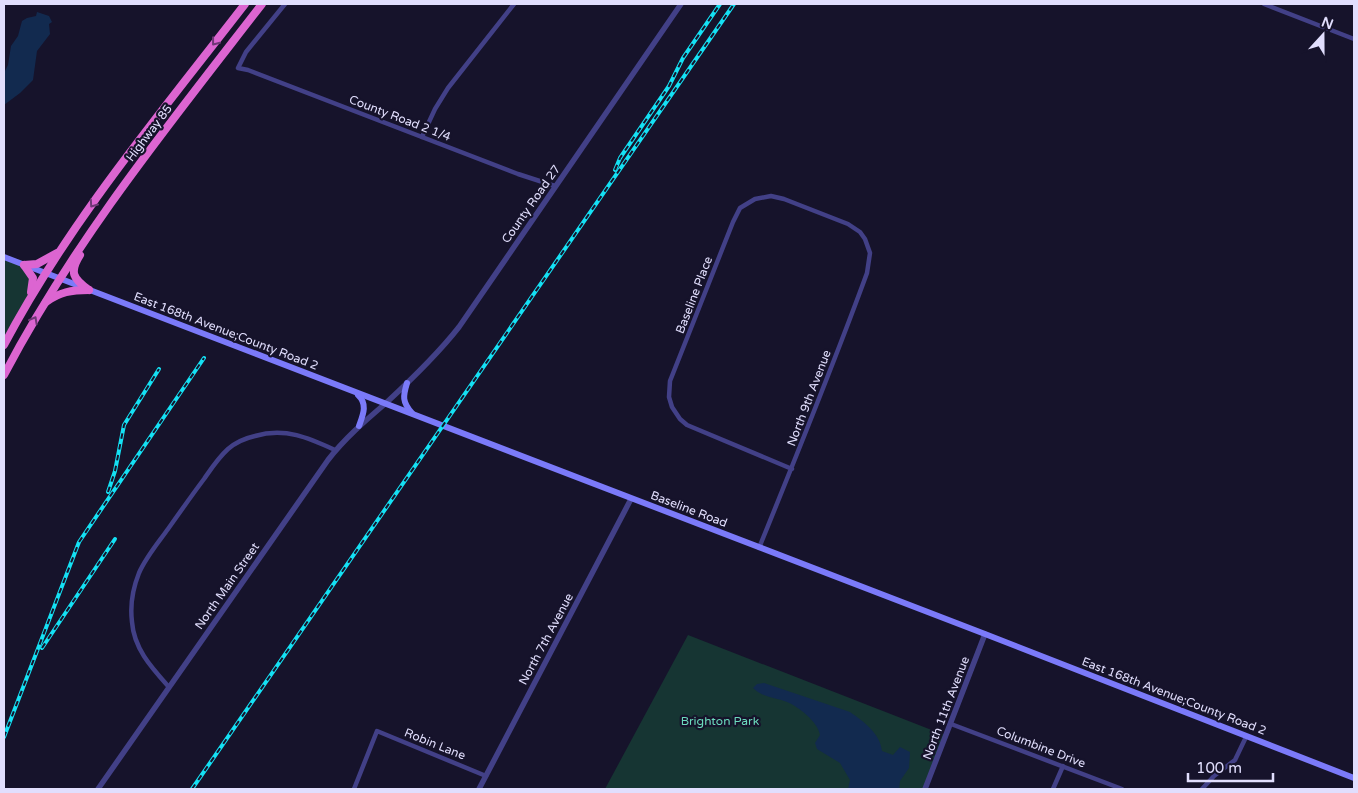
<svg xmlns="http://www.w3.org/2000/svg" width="1358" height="793" viewBox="0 0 1358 793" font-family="'Varela Round',sans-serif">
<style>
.green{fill:#163533}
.water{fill:#122a4f}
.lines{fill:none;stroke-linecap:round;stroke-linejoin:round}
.minor{stroke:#424087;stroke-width:4.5}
.tertiary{stroke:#424087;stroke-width:5.5}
.secondary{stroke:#7b7af9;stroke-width:6}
.trunk{stroke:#dc65d1;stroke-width:8}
.rail-casing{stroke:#14e1f4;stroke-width:4}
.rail{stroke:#16132b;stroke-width:2;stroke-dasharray:5.5;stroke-linecap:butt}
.oneway{stroke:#6f3876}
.labels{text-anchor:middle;stroke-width:4.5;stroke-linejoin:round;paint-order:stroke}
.street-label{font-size:12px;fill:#e1defd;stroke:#16132b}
.park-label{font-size:12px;fill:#6cdcbe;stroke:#16132b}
</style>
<rect width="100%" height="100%" fill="#16132b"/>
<g class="green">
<path d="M4,257L24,265L33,288L4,345Z"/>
<path d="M688,635L947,736L926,789H605Z"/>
</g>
<g class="water">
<path d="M37,12L49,16L52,22L49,24L50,34L37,51L33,80L20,93L4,105V73L8,65L11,46L18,36L22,21L27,18L36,16Z"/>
<path d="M764,683L850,712C864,722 880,733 882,751L893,755L900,747L910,752L909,768L900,781L899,789H848L850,780L840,763L817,749L815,743L820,735C818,722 799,707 787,702C775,697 763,698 753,688L757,684Z"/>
</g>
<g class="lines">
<g class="minor">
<path d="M285,4L246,52L238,68L248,70L518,174L555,186"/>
<path d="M1264,4L1354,39"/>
<path d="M422,137L435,109L448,88L514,4"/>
<path d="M759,548C796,457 833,366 867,273L870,253L865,239L860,232L848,224L784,199L771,196L755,199L740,208L733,222L670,381L669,397L672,407L680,419L687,425L792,469"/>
<path d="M169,687C152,668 134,649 132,622C130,606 133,588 139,573C146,557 158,543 168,529C180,512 192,495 204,479C211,469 218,458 228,449C235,443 246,438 255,436C285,427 309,438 335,450"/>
<path d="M951,724L1122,789"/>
<path d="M354,789L377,731L486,776"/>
<path d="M1053,789L1063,766"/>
<path d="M1202,789L1214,776L1235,760L1246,737"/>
</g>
<g class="tertiary">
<path d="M98,789L328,460C345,438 365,421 386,403C412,379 437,355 459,327L681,4"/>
<path d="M479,789L631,499"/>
<path d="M925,789L985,634"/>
</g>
<g class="secondary">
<path d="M4,257L985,634L1354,778"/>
<path d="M407,383C403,396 402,402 412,413"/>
<path d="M358,395C368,404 363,415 359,426"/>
</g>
<g class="trunk">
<path d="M80,255C69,272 73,279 89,290"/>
<path d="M24,265L33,278L31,292"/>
<path d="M24,265L37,264L57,253"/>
<path d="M46,302C60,292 71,290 89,290"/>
<path d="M4,345C69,222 160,114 245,4"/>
<path d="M4,375C74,241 170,123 262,4"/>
</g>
<defs>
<g id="rail">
<path d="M615,170L620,158L669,86L683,58L720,4"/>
<path d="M108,492L115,471L124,425L159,369"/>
<path d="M42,648L115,539"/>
<path d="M4,737L79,542L204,358"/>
<path d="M192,789L734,4"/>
</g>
</defs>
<use href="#rail" class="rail-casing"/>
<use href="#rail" class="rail"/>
</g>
<defs><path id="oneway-chevron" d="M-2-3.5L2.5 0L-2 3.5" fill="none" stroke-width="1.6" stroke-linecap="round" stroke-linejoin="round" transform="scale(1.25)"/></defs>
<g class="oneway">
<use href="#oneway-chevron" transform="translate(215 42) rotate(128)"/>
<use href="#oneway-chevron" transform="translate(93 204) rotate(125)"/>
<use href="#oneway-chevron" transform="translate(34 320) rotate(-61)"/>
</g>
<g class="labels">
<g class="street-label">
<text transform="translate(400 118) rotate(21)" y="4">County Road 2 1/4</text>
<text transform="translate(149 133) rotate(-53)" y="4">Highway 85</text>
<text transform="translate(531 204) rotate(-55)" y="4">County Road 27</text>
<text transform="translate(694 295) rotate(-69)" y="4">Baseline Place</text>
<text transform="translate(226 331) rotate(21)" y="4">East 168th Avenue;County Road 2</text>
<text transform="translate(809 398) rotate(-69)" y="4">North 9th Avenue</text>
<text transform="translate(689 509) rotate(21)" y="4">Baseline Road</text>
<text transform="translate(227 586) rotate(-55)" y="4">North Main Street</text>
<text transform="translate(546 639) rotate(-62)" y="4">North 7th Avenue</text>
<text transform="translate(1174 696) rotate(21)" y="4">East 168th Avenue;County Road 2</text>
<text transform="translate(946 708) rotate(-69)" y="4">North 11th Avenue</text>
<text transform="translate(435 744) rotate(22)" y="4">Robin Lane</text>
<text transform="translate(1041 747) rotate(21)" y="4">Columbine Drive</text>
</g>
<g class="park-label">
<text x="720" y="725">Brighton Park</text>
</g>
</g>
<rect width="1358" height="793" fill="none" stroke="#e1defd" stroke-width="10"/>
<g transform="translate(1323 35) rotate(21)" stroke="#16132b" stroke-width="4" paint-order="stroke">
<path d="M0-4L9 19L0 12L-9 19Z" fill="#e1defd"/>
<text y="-8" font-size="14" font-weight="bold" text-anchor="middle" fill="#e1defd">N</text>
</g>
<path d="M1188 773v8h85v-8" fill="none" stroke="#e1defd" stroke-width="2.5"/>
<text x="1196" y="773" font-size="15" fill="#e1defd" stroke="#16132b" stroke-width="4" paint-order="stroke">100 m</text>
</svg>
